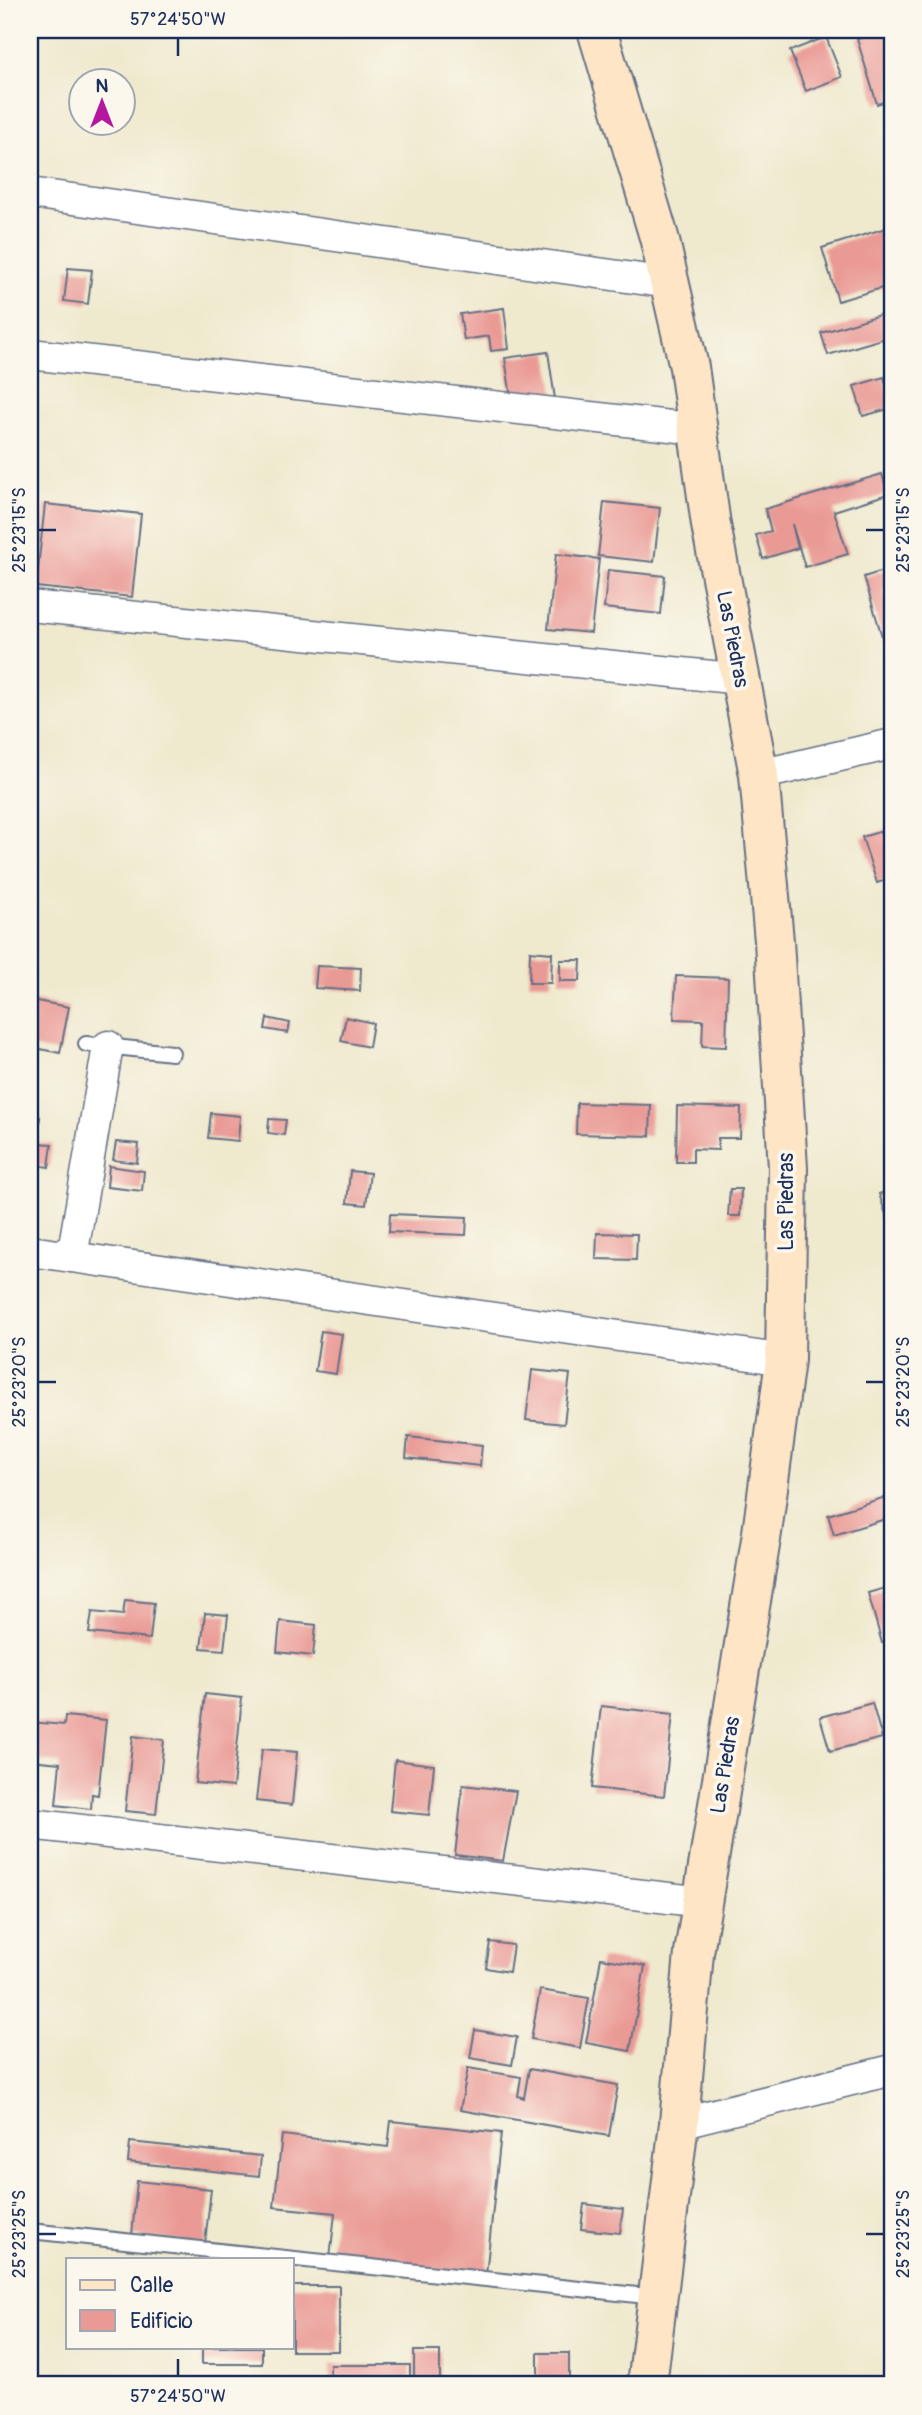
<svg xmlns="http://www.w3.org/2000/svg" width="922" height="2415" viewBox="0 0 922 2415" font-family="Pangolin,sans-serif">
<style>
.building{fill:#ea9a95}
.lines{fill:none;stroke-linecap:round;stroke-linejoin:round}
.lane-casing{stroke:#657085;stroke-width:18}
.street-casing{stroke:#657085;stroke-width:33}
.secondary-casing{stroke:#657085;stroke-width:42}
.lane{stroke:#fff;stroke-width:14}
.street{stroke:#fff;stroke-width:30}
.secondary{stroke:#fde5c5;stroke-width:38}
.ticks{fill:none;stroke:#1b2f5e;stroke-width:2.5}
.labels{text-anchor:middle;stroke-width:7;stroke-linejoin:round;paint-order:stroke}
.street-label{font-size:21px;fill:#1b2f5e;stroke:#fbf7ec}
.neatline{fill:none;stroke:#1b2f5e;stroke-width:2.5}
.ticks-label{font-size:18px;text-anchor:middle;fill:#1b2f5e}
</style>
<rect width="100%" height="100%" fill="#fbf7ec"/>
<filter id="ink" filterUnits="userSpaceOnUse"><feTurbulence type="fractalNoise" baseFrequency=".0143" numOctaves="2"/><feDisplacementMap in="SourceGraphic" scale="14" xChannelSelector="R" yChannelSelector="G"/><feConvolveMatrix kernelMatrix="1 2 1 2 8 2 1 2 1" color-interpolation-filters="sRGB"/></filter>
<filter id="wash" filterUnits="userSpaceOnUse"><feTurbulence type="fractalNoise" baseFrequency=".00686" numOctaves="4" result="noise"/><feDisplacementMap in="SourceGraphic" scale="28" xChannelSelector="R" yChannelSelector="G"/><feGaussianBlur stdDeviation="1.57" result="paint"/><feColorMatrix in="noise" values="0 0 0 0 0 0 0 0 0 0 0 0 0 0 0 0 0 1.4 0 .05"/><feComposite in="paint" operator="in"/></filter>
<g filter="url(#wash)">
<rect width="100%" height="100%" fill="#efe9ce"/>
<g id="blocks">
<g class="building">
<path d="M888,30H892V99L877,104L857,39Z"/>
<path d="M826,37L842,77L806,91L790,51Z"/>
<path d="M892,226V285L838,301L822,248Z"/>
<path d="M68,268L92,270L88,304L64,301Z"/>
<path d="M504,308L509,349L491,351L489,336L464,340L460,314Z"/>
<path d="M892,311V336L828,355L821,333Z"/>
<path d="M548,352L555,399L512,404L505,358Z"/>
<path d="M884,377L892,408L863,416L854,386Z"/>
<path d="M882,474L888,494L834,511L848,554L805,567L792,524L798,548L763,559L756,535L771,531L765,509Z"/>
<path d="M604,502L660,508L654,562L598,556Z"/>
<path d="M45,504L141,514L132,597L36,587Z"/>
<path d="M556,554L599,559L591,633L548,629Z"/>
<path d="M892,568V589L884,591L892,615V640L884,643L864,577Z"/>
<path d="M608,570L665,576L661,614L604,608Z"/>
<path d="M892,828V878L877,883L862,837Z"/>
<path d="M530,951L552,953L551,983H529Z"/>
<path d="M560,960H581L580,981H560Z"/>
<path d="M317,966L361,968L360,991L315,988Z"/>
<path d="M676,976L728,978L726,1047L702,1046L703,1020L674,1019Z"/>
<path d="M31,1000L69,1007L60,1053L30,1047Z"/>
<path d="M346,1017L373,1023L369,1047L341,1041Z"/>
<path d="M267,1018L290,1023L288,1033L265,1029Z"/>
<path d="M577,1103L651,1105L650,1136L576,1134Z"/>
<path d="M677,1106L741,1108L740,1138H718V1150L693,1149V1162H676Z"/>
<path d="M211,1113L240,1116L238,1141L208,1138Z"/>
<path d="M30,1116L40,1117L37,1143L52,1144L49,1167L30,1164Z"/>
<path d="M269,1119L286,1120L284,1135L268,1133Z"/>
<path d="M116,1142L139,1144L137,1163L113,1160Z"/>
<path d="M109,1166L144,1171L142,1191L107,1187Z"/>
<path d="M350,1171L370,1173L366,1205L347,1203Z"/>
<path d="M730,1189H741L740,1216H728Z"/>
<path d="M892,1190V1219L888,1220L879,1194Z"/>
<path d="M390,1214L467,1217L466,1235L389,1232Z"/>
<path d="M597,1233L637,1234L636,1260L596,1259Z"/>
<path d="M321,1331L342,1334L336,1374L315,1371Z"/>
<path d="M532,1370L570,1374L564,1424L526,1420Z"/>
<path d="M408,1437L482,1445L480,1466L406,1458Z"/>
<path d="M892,1495V1517L834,1535L828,1515Z"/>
<path d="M892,1586V1640L882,1643L868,1593Z"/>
<path d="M125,1600L154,1603L150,1639L89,1633L92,1612L123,1615Z"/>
<path d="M205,1613L228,1615L224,1650L201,1648Z"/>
<path d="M280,1621L316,1625L313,1656L277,1652Z"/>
<path d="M205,1694L242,1698L233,1787L195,1783Z"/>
<path d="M872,1703L882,1738L830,1751L820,1717Z"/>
<path d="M601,1706L673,1714L664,1796L592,1788Z"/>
<path d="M65,1716L106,1720L98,1795L92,1794L91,1809L56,1805L60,1763L30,1760V1722L64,1725Z"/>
<path d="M133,1736L164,1740L156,1814L125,1811Z"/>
<path d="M262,1749L297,1752L292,1805L256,1801Z"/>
<path d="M395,1760L434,1765L429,1815L390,1811Z"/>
<path d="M463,1785L516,1791L503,1861L455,1855Z"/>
<path d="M490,1942L513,1945L509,1972L486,1968Z"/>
<path d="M601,1958L645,1966L630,2051L586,2043Z"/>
<path d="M540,1990L589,1998L580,2048L531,2039Z"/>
<path d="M475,2030L517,2037L512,2065L470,2058Z"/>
<path d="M468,2068L521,2077L518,2096L524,2098L529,2069L618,2085L609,2136L460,2110Z"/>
<path d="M391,2121L501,2133L486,2275L330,2258L335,2213L274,2207L282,2135L388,2147Z"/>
<path d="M130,2142L261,2156L259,2176L128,2162Z"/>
<path d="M137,2181L211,2189L205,2244L132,2236Z"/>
<path d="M584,2204L623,2209L620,2233L581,2229Z"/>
<rect x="292" y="2286" width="47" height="65"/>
<rect x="202" y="2347" width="60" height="17"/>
<rect x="414" y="2351" width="26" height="34"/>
<rect x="538" y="2353" width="31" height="32"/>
<rect x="330" y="2365" width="80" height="20"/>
</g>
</g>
</g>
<g filter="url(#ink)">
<use href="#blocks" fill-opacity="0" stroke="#657085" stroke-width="2"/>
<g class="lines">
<defs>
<g id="lane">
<path d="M86,1044L172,1053"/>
<path d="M30,2231L656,2297"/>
</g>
<g id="street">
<path d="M30,193L669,283"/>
<path d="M30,354L697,429"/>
<path d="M30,606L741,679"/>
<path d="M759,775L892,744"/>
<path d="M30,1251L785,1360"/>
<path d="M72,1257L108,1046"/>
<path d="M30,1824L703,1902"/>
<path d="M679,2123L892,2070"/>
</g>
<path id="secondary" d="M597,30L659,237L689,367L711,525L759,775L774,941L788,1168L785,1360L762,1533L694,1953L679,2123L647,2385"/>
</defs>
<use href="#lane" class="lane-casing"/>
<use href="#street" class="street-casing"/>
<use href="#secondary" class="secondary-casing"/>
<use href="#lane" class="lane"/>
<use href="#street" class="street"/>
<use href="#secondary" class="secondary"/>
</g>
</g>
<path class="ticks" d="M178,38V56M38,530H56M866,530H884M38,1382H56M866,1382H884M38,2234H56M866,2234H884M178,2359V2376"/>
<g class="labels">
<g class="street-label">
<text transform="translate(733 639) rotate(79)" y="7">Las Piedras</text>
<text transform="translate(786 1202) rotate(-90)" y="7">Las Piedras</text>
<text transform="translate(725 1765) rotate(-81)" y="7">Las Piedras</text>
</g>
</g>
<rect width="922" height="2415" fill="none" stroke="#fbf7ec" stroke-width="77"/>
<rect x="66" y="2258" width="228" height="91" fill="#fbf7ec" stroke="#a1a7b3" stroke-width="2"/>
<rect x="80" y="2280" width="35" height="10" fill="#fde5c5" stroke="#a1a7b3" stroke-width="2"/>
<text x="130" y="2292" font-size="21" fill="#1b2f5e">Calle</text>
<rect x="80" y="2310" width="35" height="21" fill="#ea9a95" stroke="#a1a7b3" stroke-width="2"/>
<text x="130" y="2328" font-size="21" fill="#1b2f5e">Edificio</text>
<g transform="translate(102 102)"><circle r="33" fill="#fbf7ec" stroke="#a1a7b3" stroke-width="2"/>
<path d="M0-5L12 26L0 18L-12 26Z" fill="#b5179e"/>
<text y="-10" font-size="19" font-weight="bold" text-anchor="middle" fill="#1b2f5e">N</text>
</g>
<rect x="38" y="38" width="846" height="2338" class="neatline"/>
<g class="ticks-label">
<text x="178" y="25">57°24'50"W</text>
<text transform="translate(19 530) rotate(-90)" y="6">25°23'15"S</text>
<text transform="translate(903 530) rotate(-90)" y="6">25°23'15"S</text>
<text transform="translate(19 1382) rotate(-90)" y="6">25°23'20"S</text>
<text transform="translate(903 1382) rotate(-90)" y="6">25°23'20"S</text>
<text transform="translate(19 2234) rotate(-90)" y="6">25°23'25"S</text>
<text transform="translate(903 2234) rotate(-90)" y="6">25°23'25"S</text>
<text x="178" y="2402">57°24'50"W</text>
</g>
</svg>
